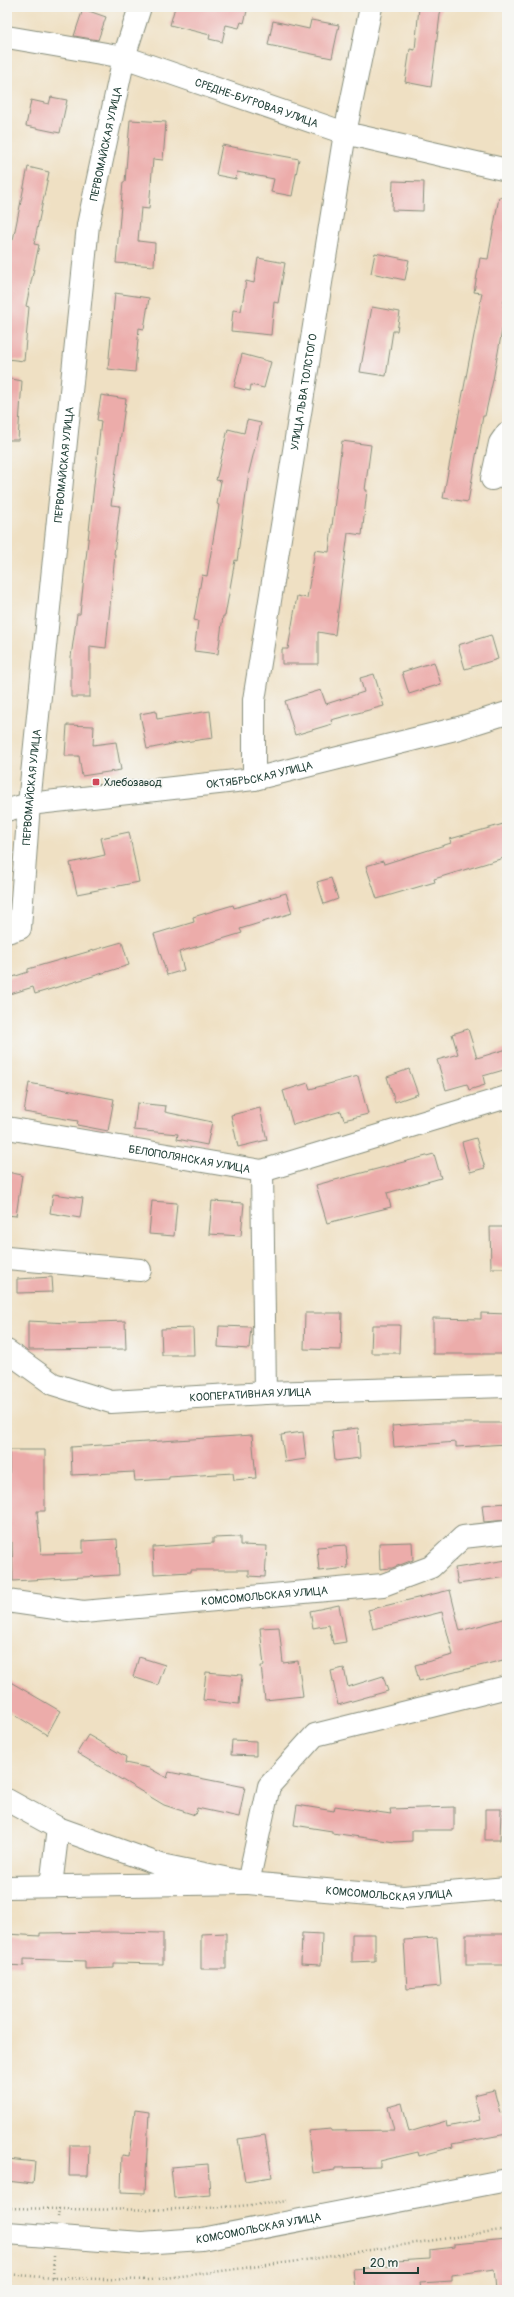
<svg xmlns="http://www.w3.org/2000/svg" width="514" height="2297" viewBox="0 0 514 2297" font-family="Pangolin,sans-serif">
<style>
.building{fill:#ecacaa}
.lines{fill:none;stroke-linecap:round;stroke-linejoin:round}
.minor-casing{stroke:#878e7c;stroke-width:24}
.path{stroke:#878e7c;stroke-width:2.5;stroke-dasharray:1 3;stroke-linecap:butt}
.minor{stroke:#fff;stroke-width:22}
.poi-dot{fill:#d1495b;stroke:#f6f6f2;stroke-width:1.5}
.labels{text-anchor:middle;stroke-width:3.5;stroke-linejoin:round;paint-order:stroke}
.street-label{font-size:11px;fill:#1f3d34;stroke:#f6f6f2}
.poi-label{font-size:11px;fill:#1f3d34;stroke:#f6f6f2;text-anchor:start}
</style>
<rect width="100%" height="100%" fill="#f6f6f2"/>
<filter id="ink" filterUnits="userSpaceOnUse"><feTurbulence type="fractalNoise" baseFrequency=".025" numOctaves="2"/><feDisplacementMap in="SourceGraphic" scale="8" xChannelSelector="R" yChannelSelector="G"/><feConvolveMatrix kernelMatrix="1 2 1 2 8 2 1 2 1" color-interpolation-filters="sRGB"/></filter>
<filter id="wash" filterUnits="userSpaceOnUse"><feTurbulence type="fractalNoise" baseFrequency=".012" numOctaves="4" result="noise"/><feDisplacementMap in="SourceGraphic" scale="16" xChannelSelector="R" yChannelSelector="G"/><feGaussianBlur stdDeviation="0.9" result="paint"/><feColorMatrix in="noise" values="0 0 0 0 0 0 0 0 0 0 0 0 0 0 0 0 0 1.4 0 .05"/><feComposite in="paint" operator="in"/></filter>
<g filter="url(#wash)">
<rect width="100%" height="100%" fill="#efe0c3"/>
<g id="blocks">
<g class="building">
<path d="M175,7H248L244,23L241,22L239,28L226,25L222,42L209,39L210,35L170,25Z"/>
<path d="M419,7H441L431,87L405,82L410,49L415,50Z"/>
<path d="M83,9L106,17L98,40L74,36Z"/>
<path d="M311,20L339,25L332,58L268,45L273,21L309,29Z"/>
<path d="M51,97L67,100L60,133L26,126L31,100L49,104Z"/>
<path d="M130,120L166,122L163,160L153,159L149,209L141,208L138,241L155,243L154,266L116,263L123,182H125Z"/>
<path d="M222,145L299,159L292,196L271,192L274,179L237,172L236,179L216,175Z"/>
<path d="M28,167L49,172L34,244L39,245L26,306L29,307L24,361L7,359V251L10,239L13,240Z"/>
<path d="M393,181L424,182L423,211L392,210Z"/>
<path d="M499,197L507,198V285L503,307L506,308L493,380L485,416H483L468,502L443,498L482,293L474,292L480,258L488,259Z"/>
<path d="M375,253L409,260L405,280L371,273Z"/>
<path d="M258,258L285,263L278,303L274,302L271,335L231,331L233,310L241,311L246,281L254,283Z"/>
<path d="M115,293L149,298L144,329L139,328L135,372L108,369Z"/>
<path d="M372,307L400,312L397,331H393L386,376L360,372Z"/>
<path d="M242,354L271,362L264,388L251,385L250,391L234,387Z"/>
<path d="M7,378L22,381L18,440H7Z"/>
<path d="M101,395L126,399L111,505L120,506L114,554H115L106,648L90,646V697H71V657L77,614H80L101,421L97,420Z"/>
<path d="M247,420L261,423L249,472L237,561L235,560L225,616H223L218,654L194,651L198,621L194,620L202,575L207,576L219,505L217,504L221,481L216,480L228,429L244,433Z"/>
<path d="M342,441L371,445L365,490H367L362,535L348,533L335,635L318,632V664H282V649H288L297,596L307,598L315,550L329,552Z"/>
<path d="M491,635L498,659L465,669L458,645Z"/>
<path d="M434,662L441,684L409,694L402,672Z"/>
<path d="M374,674L384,706L331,720L332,724L295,735L285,701L321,690L326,704L364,692L360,678Z"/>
<path d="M156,711L157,719L210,711L213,738L177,743L147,749L140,714Z"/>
<path d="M67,725L94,726L93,745L116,742L121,770L82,776L79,756H65Z"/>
<path d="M507,823V857L434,879L435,882L377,899L366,866L383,861L384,864L451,843L450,839Z"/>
<path d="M129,832L139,882L77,894L70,863L105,855L101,838Z"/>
<path d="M331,878L338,899L324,904L317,882Z"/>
<path d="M286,893L292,913L240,929L242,933L179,952L184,970L167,975L154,934L194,922L193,917L233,905L234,908Z"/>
<path d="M122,942L129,965L35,994L33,987L7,995V979L28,972V969Z"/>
<path d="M468,1029L477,1058L507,1049V1069L483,1076L485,1085L469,1090L467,1084L446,1090L437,1060L458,1054L452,1034Z"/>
<path d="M409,1069L418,1094L395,1102L387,1077Z"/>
<path d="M358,1076L368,1114L344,1120L341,1111L293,1125L283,1091L308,1083L310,1089Z"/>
<path d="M29,1083L114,1099L108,1131L77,1125L78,1121L24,1112Z"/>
<path d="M137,1103L166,1106L165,1112L212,1122L207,1145L177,1139L178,1134L134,1130Z"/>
<path d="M260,1108L267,1140L238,1147L231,1115Z"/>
<path d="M476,1138L485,1168L470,1172L462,1142Z"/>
<path d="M434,1154L441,1178L387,1193L391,1207L327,1223L316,1185Z"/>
<path d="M7,1172L22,1175L16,1216L7,1215Z"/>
<path d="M53,1194L83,1198L80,1218L50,1213Z"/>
<path d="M152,1201L177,1203L174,1236L149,1234Z"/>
<path d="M212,1201L244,1203L241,1236L209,1234Z"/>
<path d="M490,1227H507V1268H491Z"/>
<path d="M52,1277L53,1292L17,1293V1279Z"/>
<path d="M305,1313H342L341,1350L304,1349Z"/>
<path d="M481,1313L507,1314V1354H433V1318L481,1319Z"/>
<path d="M28,1321L69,1323L125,1321L126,1349L28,1350Z"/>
<path d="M372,1325H400L399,1353H371Z"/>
<path d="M219,1326L251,1327L249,1349L218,1347Z"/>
<path d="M193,1328L194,1355H162L161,1329Z"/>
<path d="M434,1423H507V1444L456,1447V1442L394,1447L392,1426Z"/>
<path d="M358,1428L360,1458L335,1461L332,1431Z"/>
<path d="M303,1432L306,1459L285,1462L281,1435Z"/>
<path d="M252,1435L256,1478L234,1480L233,1473L169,1477V1479L135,1481L134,1472L72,1475L71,1447Z"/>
<path d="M9,1450H45V1511H37L41,1554L83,1553V1541L117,1539L119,1575L13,1581L12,1542H7V1523H10Z"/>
<path d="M507,1503V1520L484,1522L482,1505Z"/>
<path d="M240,1537V1545L267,1546L265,1577L249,1576V1570H191V1572L154,1574L153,1547L213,1543V1538Z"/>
<path d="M412,1542L413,1560L392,1568L380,1569L379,1543Z"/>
<path d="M346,1545L348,1568L319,1571L317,1547Z"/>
<path d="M507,1560V1577L458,1584L455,1568Z"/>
<path d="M450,1590L460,1631L507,1618V1659L419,1681L415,1665L453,1655L442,1612L373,1629L368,1610Z"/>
<path d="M339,1605L346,1642L333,1644L329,1625L313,1628L310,1611Z"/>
<path d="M279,1627L283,1663L298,1661L303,1696L265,1700L261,1666H264L260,1628Z"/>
<path d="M139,1657L165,1665L158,1685L133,1677Z"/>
<path d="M344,1668L348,1687L383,1676L388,1691L338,1705L331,1671Z"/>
<path d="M206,1672L242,1675L239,1704L203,1700Z"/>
<path d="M7,1680L60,1711L47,1735L7,1710Z"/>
<path d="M88,1735L126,1757L125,1763L149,1768L167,1778L169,1772L245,1787L239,1817L197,1808L195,1815L164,1805L77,1753Z"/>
<path d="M232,1740L256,1741V1756L231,1755Z"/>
<path d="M297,1805L334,1811L335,1806L391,1814L390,1809L454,1807V1830H412V1841L395,1842L332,1833V1831L294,1825Z"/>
<path d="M485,1809H501L500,1840H485Z"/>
<path d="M113,1932L163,1933V1964L114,1963V1968L85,1969V1961L24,1959V1966L7,1965V1934L40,1936V1933Z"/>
<path d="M226,1933V1969H201V1934Z"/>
<path d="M302,1933L322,1934L321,1965L301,1964Z"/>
<path d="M352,1934H375V1961L352,1962Z"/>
<rect x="466" y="1934" width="41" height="31"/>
<path d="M437,1938L441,1986L407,1989L404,1940Z"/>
<path d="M494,2090L500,2113L507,2111V2134L452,2144L453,2147L419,2156L418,2152L380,2161V2167L335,2168V2170L313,2173L308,2131L331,2129V2131L394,2130L388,2107L402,2103L409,2132L446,2121L447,2127L480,2120L474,2095Z"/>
<path d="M135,2110L149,2112L145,2193L121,2192L122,2155L129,2156Z"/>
<path d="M265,2135L272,2177L245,2181L238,2139Z"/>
<path d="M70,2145H89L88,2176H69Z"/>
<path d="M8,2159L35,2162L33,2184L7,2181Z"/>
<path d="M208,2164L210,2195L174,2198L171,2167Z"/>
<path d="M507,2239V2290H496L494,2269L452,2275V2281L420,2283L421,2290H355L353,2269L395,2266V2261L430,2259V2250L454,2247V2244Z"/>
</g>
</g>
</g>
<g filter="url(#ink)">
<use href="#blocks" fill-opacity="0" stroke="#878e7c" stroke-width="1"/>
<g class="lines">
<defs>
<g id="minor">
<path id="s1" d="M7,37L124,57L345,133L507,170"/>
<path d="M492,479L500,443L507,433"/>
<path id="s2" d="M254,779V700L345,133L371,7"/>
<path id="s3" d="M7,810L29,804L254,779L459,728L507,713"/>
<path id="s4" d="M7,932L20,928L29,804L88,225L124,57L140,7"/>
<path id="s5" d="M7,1128L262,1171L507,1097"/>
<path d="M262,1171L265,1393"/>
<path d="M7,1258L140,1270"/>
<path id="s6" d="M7,1351L53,1384L111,1402L265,1393L507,1386"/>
<path id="s7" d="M7,1601L83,1612L383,1585L431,1567L463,1537L507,1532"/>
<path id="s8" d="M7,1800L58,1828L161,1865L248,1883L403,1897L507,1888"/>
<path d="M51,1886L58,1828"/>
<path d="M7,1887L248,1883L269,1786L315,1735L507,1687"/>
<path id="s9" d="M7,2233L141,2243L202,2239L507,2180"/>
</g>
</defs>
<use href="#minor" class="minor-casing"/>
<g class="path">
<path d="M7,2208L59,2209"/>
<path d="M58,2217L59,2209C135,2210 211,2211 287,2201"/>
<path d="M54,2256L53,2278L150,2280L299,2261L507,2229"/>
<path d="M7,2274L53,2278"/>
</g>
<use href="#minor" class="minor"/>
</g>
</g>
<rect class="poi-dot" x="92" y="778" width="8" height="8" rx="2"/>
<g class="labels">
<g class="street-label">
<text dy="4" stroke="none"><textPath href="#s1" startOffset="259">СРЕДНЕ-БУГРОВАЯ УЛИЦА</textPath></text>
<text dy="4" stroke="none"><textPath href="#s4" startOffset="803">ПЕРВОМАЙСКАЯ УЛИЦА</textPath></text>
<text dy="4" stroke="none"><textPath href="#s2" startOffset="391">УЛИЦА ЛЬВА ТОЛСТОГО</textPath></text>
<text dy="4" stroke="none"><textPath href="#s4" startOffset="479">ПЕРВОМАЙСКАЯ УЛИЦА</textPath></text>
<text dy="4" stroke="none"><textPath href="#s3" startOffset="255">ОКТЯБРЬСКАЯ УЛИЦА</textPath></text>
<text dy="4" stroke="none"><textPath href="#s4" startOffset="155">ПЕРВОМАЙСКАЯ УЛИЦА</textPath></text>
<text dy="4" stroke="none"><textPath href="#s5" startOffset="185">БЕЛОПОЛЯНСКАЯ УЛИЦА</textPath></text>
<text dy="4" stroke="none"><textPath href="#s6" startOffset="257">КООПЕРАТИВНАЯ УЛИЦА</textPath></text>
<text dy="4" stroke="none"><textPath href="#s7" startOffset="259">КОМСОМОЛЬСКАЯ УЛИЦА</textPath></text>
<text dy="4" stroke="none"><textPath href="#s8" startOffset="398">КОМСОМОЛЬСКАЯ УЛИЦА</textPath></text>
<text dy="4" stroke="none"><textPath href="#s9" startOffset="253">КОМСОМОЛЬСКАЯ УЛИЦА</textPath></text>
</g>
<g class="poi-label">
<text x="104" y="786">Хлебозавод</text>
</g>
</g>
<rect width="514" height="2297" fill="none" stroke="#f6f6f2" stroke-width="24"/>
<path d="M364 2267v6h54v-6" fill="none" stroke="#1f3d34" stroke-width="2"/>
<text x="370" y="2267" font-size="12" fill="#1f3d34" stroke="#f6f6f2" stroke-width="3" paint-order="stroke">20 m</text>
</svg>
